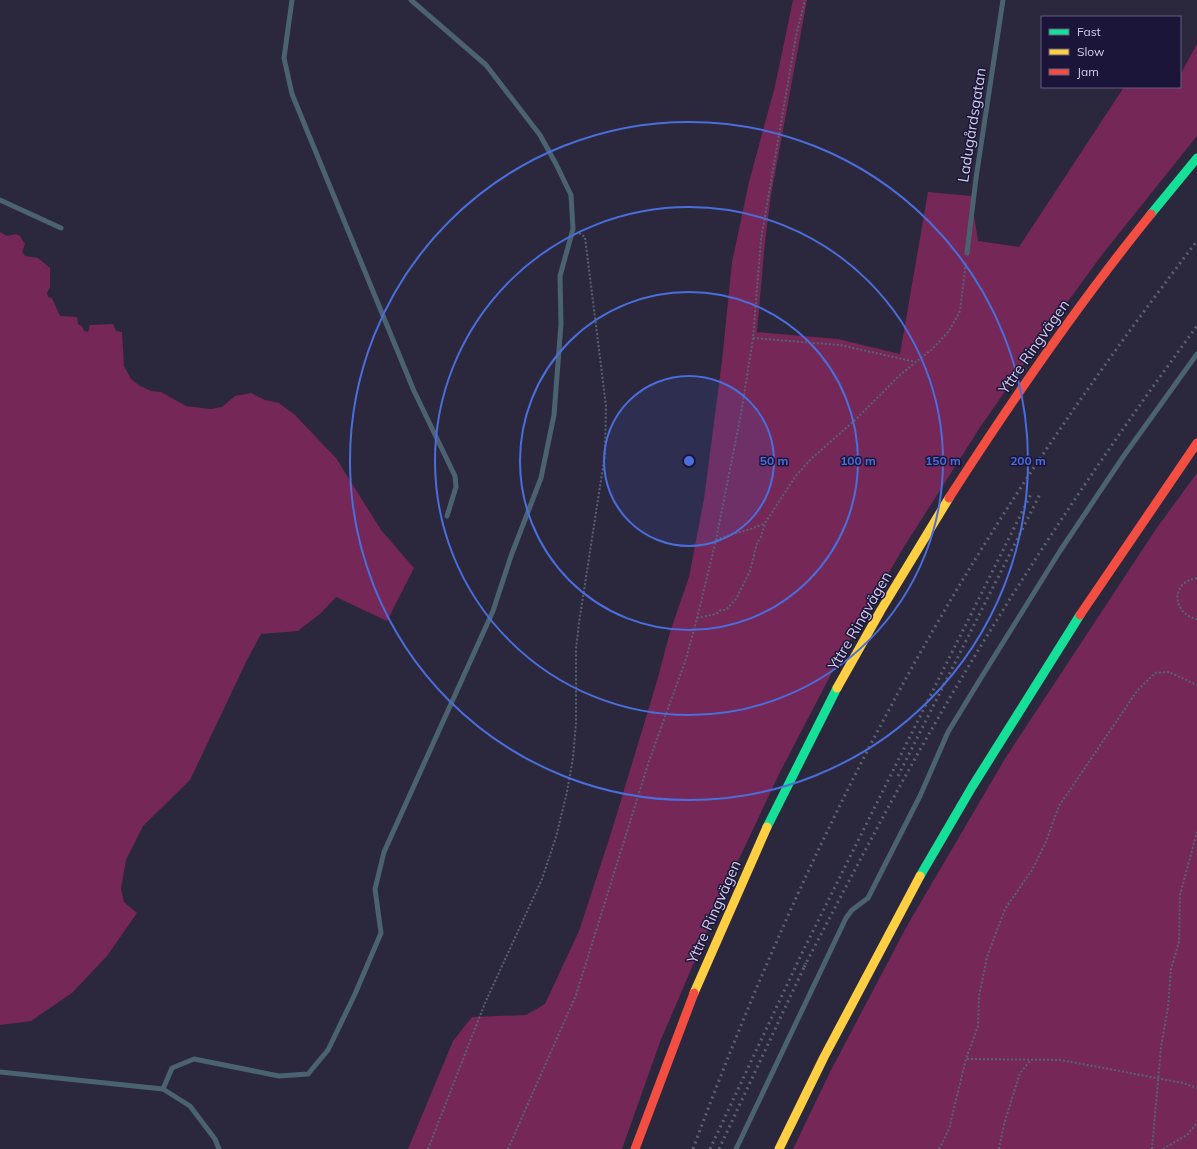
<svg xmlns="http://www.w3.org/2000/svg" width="1197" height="1149" viewBox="0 0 1197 1149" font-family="Mulish,sans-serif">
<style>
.green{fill:#752757}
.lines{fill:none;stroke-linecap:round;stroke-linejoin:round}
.path{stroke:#566472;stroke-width:2;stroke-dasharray:2 2;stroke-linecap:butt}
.lane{stroke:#4b6371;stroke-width:5}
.fast{stroke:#16e098;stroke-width:9}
.slow{stroke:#ffcf43;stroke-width:9}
.jam{stroke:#f24e42;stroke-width:9}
.rail{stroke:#5a6272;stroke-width:3;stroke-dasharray:2 4;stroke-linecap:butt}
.ring{fill:none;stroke:#4a6edc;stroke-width:2}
.labels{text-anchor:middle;stroke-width:3;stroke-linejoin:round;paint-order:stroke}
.street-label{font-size:15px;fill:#d0cfe8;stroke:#1c153a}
.centre{fill:#4a6edc;stroke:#1c153a;stroke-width:2}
.ring-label{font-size:12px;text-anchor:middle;font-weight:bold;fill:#4a6edc;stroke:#1c153a;stroke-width:3;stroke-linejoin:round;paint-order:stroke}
</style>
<rect width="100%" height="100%" fill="#2b273d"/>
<g class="green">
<path d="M793,0H807L771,195L765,242L757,332L838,339L900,354L928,192L971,196L978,241L1019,247L1124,87H1180V75L1197,44V136L1101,256L1053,322L979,429L902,550L838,661L779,774L731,876L660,1042L622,1149H408L453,1041L472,1017L526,1015L545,1004L579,931L612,830L657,681L670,632L689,577L704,499L722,361L732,262L749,182L775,86Z"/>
<path d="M0,232L7,236L16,234L20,236L25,244L22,252L25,256L38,258L50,268V287L47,293L48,297L52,298L60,316L77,317L78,324L82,326L84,331L88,332L90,325L113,324L116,331L122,332L124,366L131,379L140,386L151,391L161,392L186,406L211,409L222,407L235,396L251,393L265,400L279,403L295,415L336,458L381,530L414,568L387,621L336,597L321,613L298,631L261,634L247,660L190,780L143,826L126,860L121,889L124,902L137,913L107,956L72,993L31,1021L0,1025Z"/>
<path d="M1197,473V1149H793L830,1072L908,924L1006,757L1156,529Z"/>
</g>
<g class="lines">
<g class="path">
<path d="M753,338L840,345L916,362"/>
<path d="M716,540C733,533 749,531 765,523"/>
<path d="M1197,578C1170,582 1172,614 1197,619"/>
<path d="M697,618L716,614L721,610H726L736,599L750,571L757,543L761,537L765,523L795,477L811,459L855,420L900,375L932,349L949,331L960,311L966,261"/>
<path d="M967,1059L1061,1060L1183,1083L1197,1088"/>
<path d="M428,1149L485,1003L542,879L556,837L567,792L573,758L576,723V649L579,623L605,454L606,406L585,237L579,233"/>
<path d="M508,1149L576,995L649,761L686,659L697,618L716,540L741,414L753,338L761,239L796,36L805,0"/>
<path d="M939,1149L949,1129L966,1059L978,1026L979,996L987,957L1005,909L1032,870L1045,844L1059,806L1137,691L1155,673L1169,672L1197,685"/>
<path d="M999,1149L1004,1124L1020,1073L1030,1061"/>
<path d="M1152,1149L1161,1047L1168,1007L1171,969L1179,942L1180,895L1197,832"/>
<path d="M1163,1149L1187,1135L1197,1123"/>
</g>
<g class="lane">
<path d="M292,0L284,58L292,94L414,391L455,476L456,487L447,516"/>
<path d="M0,200L61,228"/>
<path d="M967,253L976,178L1003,0"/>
<path d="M0,1072L163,1089L190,1106L215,1139L219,1149"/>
<path d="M163,1089L172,1068L194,1059L279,1076L308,1074L328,1050L355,994L381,933L375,889L384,852L493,611L511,556L541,478L554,415L561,324L560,276L573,229L571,195L556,164L540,135L486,65L411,0"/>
<path d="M736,1149L846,918L852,910L868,898L920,796L948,732L984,673L1060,551L1123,457L1197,354"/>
</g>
<g class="fast">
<path d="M1151,214L1197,158"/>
<path d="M767,827L837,688"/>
<path d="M920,876L972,787L1080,615"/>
</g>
<g class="slow">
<path d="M837,688L881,610L949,498"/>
<path d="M694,993L767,827"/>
<path d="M779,1149L824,1057L920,876"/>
</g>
<g class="jam">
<path d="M949,498C1012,400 1078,304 1151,214"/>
<path d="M1080,615L1197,443"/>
<path d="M635,1149L694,993"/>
</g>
<g class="rail">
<path d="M898,776L1040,494"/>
<path d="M804,967C851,877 897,788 948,701C1024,571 1108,447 1197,326"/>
<path d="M693,1149C765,954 852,765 959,586C1031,466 1112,352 1197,241"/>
<path d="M710,1149L801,955L1031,494"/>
<path d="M719,1149L806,963"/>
</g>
</g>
<circle cx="689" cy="461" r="85" fill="#4a6edc" fill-opacity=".12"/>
<g class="ring">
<circle cx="689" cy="461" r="85"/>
<circle cx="689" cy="461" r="169"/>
<circle cx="689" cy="461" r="254"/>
<circle cx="689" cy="461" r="339"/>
</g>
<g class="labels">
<g class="street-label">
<text transform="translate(972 125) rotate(-81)" y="5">Ladugårdsgatan</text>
<text transform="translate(1034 347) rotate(-55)" y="5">Yttre Ringvägen</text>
<text transform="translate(860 621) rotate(-60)" y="5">Yttre Ringvägen</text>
<text transform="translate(714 912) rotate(-66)" y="5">Yttre Ringvägen</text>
</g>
</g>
<circle cx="689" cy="461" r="6" class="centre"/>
<g class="ring-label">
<text x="774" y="465">50 m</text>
<text x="858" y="465">100 m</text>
<text x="943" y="465">150 m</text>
<text x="1028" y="465">200 m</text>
</g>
<rect x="1041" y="16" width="140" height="72" fill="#1c153a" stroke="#645f80"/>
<rect x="1049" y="29" width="20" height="6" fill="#16e098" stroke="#645f80"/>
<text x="1077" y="36" font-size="12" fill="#d0cfe8">Fast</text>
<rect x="1049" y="49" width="20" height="6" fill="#ffcf43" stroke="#645f80"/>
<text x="1077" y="56" font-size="12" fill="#d0cfe8">Slow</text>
<rect x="1049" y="69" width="20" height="6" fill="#f24e42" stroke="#645f80"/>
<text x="1077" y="76" font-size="12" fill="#d0cfe8">Jam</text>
</svg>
